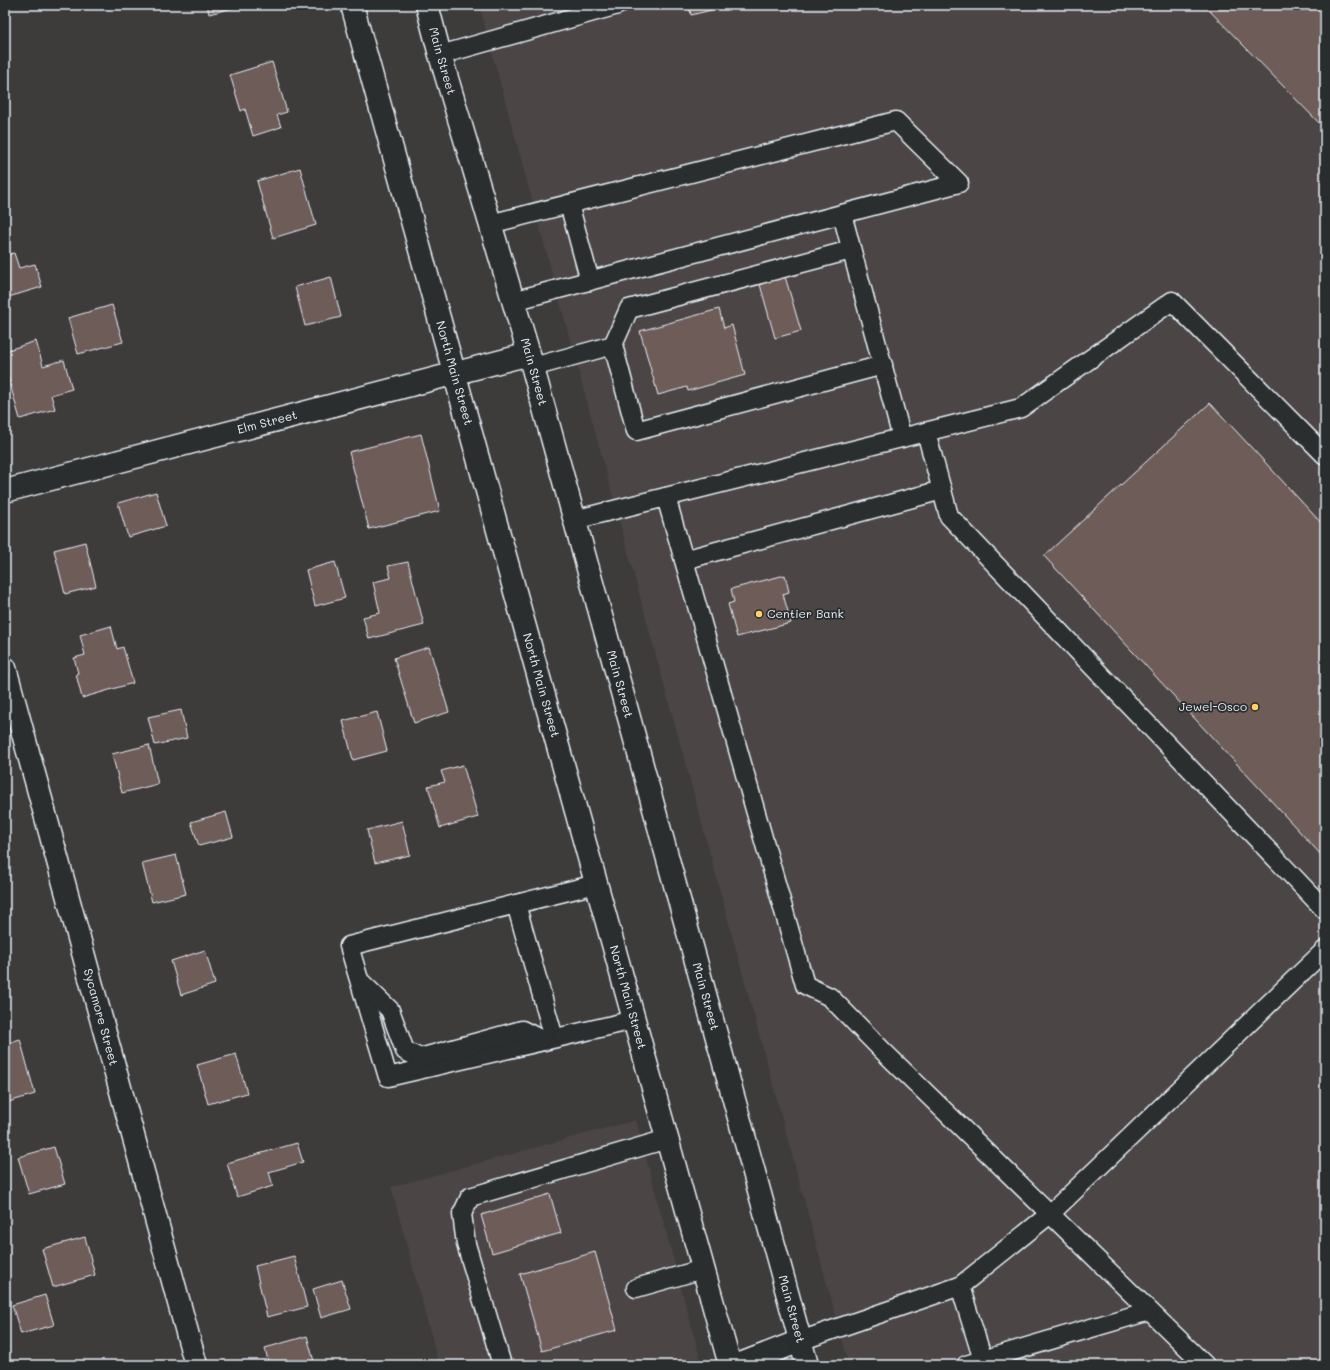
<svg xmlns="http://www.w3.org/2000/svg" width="1330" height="1370" viewBox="0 0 1330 1370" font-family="Mali,sans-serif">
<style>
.built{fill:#4c4544}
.building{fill:#6e5c59;stroke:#e8f1f8}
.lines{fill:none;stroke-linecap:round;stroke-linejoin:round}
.lane-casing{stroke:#e8f1f8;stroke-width:21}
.street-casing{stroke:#e8f1f8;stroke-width:25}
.secondary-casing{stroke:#e8f1f8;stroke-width:25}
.lane{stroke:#2a2d2e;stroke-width:18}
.street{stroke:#2a2d2e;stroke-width:22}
.secondary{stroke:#2a2d2e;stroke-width:22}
.poi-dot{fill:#ffd166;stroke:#2a2d2e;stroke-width:1.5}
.labels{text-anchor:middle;stroke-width:3.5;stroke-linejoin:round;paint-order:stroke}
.street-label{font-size:12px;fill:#e8f1f8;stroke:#2a2d2e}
.poi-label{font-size:12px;fill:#e8f1f8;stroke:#2a2d2e;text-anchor:start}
</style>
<rect width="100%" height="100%" fill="#3e3b3b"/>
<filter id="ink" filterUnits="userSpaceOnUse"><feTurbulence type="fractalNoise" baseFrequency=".025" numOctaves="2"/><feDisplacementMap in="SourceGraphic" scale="8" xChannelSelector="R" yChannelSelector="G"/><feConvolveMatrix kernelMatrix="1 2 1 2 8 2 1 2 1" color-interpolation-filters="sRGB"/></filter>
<g filter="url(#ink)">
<g class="built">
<path d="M479,5H1325V1365H849Z"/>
<path d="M636,1120L702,1365H439L391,1187Z"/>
</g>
<g class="building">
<path d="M207,5H240V6L209,14Z"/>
<path d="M689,5H732L691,15Z"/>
<path d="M1204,5H1325V129Z"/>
<path d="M272,62L287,112L277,115L281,127L253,136L245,109L241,111L230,75Z"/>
<path d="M300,168L316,225L273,238L257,181Z"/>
<path d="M14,253L19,268L35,264L42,287L5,298V255Z"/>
<path d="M784,273L801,331L775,338L759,281Z"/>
<path d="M331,277L341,317L305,326L295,287Z"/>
<path d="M112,305L123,342L78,354L68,318Z"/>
<path d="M719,309L724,328L732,325L745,375L688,391L687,387L658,395L640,331Z"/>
<path d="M36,341L43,366L64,360L72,389L51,395L55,409L20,419L5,367V351Z"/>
<path d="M1210,403L1325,527V859L1044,556Z"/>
<path d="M421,434L440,511L369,529L349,452Z"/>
<path d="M156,492L166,526L128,537L118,503Z"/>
<path d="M85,542L96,586L65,594L54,550Z"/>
<path d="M335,562L345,598L315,606L306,570Z"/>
<path d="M408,562L424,625L369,639L363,617L380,613L373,582L391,578L388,566Z"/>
<path d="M785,575L789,592L783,594L791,623L737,637L728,604L734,602L731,589Z"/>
<path d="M111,626L117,649L123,647L133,683L82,698L76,674L78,673L74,658L85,655L80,635Z"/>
<path d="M429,647L449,712L414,723L394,658Z"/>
<path d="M181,710L187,738L155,745L148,717Z"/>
<path d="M377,712L387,751L353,760L343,721Z"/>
<path d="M149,745L158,784L122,793L112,754Z"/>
<path d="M463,765L478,817L440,828L428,786L445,782L441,771Z"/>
<path d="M226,812L233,837L199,846L191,822Z"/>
<path d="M402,821L410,855L375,863L367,830Z"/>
<path d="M176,855L186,894L152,902L142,863Z"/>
<path d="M205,950L215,984L181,995L171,961Z"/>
<path d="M20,1039L35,1094L5,1103V1044Z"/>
<path d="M236,1054L247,1093L208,1104L197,1065Z"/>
<path d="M297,1143L303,1162L269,1172L273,1186L237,1197L227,1163Z"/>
<path d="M54,1147L65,1184L29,1194L18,1157Z"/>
<path d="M550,1194L561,1233L492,1253L481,1215Z"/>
<path d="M85,1237L95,1275L53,1287L42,1249Z"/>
<path d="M595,1252L617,1330L542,1351L520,1274Z"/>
<path d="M294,1256L307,1307L267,1317L255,1266Z"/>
<path d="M342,1280L351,1309L321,1318L313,1289Z"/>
<path d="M45,1295L54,1325L21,1334L12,1305Z"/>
<path d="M307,1336L315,1365H269L265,1348Z"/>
</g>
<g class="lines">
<defs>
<g id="lane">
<path d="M440,55L618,5"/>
<path d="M569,204L590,281"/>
<path d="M842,214L902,438"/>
<path d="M490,224L896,121L959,183L513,301"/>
<path d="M613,345L629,309L851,250"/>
<path d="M533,367L613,345L636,431L883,365"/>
<path d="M926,432L949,516L1325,910"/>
<path d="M666,497L805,985L830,997L882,1050L1205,1365"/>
<path d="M574,520L1021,408L1172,301L1325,455"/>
<path d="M684,560L942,490"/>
<path d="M596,884L349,946L388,1077L634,1020"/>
<path d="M516,904L554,1038"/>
<path d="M360,981L390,1010L405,1051L420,1058L522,1030L544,1041"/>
<path d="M960,1286L983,1360"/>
<path d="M636,1288L703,1269"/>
<path d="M800,1341L960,1286L1050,1214L1325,950"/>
<path d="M502,1365L466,1244L462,1214L470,1197L667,1139"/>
<path d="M966,1365L1149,1311"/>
</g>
<g id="street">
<path id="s1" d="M352,5L730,1365"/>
<path id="s2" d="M5,491L529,354"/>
<path id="s3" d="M5,668L196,1365"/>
<path d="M738,1365L800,1341"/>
</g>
<g id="secondary">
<path id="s4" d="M427,5L440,55L529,354L807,1365"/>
</g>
</defs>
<use href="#lane" class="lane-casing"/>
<use href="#street" class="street-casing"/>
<use href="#secondary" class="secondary-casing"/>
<use href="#lane" class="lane"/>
<use href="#street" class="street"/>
<use href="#secondary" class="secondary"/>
</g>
</g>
<g class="poi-dot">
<circle cx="759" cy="614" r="4"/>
<circle cx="1255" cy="707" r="4"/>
</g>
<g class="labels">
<g class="street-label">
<text dy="4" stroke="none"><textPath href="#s4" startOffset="58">Main Street</textPath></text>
<text dy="4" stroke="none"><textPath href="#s4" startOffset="382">Main Street</textPath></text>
<text dy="4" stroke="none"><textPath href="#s1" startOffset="382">North Main Street</textPath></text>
<text dy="4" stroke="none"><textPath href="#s2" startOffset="271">Elm Street</textPath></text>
<text dy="4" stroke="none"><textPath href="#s4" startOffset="706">Main Street</textPath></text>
<text dy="4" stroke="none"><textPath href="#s1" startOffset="706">North Main Street</textPath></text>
<text dy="4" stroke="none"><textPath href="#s1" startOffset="1030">North Main Street</textPath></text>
<text dy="4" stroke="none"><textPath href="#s4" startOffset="1030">Main Street</textPath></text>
<text dy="4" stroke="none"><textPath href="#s3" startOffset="362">Sycamore Street</textPath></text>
<text dy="4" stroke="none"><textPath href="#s4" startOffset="1354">Main Street</textPath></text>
</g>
<g class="poi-label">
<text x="767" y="618">Centier Bank</text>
<text x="1247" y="711" text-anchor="end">Jewel-Osco</text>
</g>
</g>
<rect width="1330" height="1370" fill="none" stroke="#2a2d2e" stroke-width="20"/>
<rect x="10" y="10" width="1310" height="1350" fill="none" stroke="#e8f1f8" stroke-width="1.5" filter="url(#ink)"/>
</svg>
